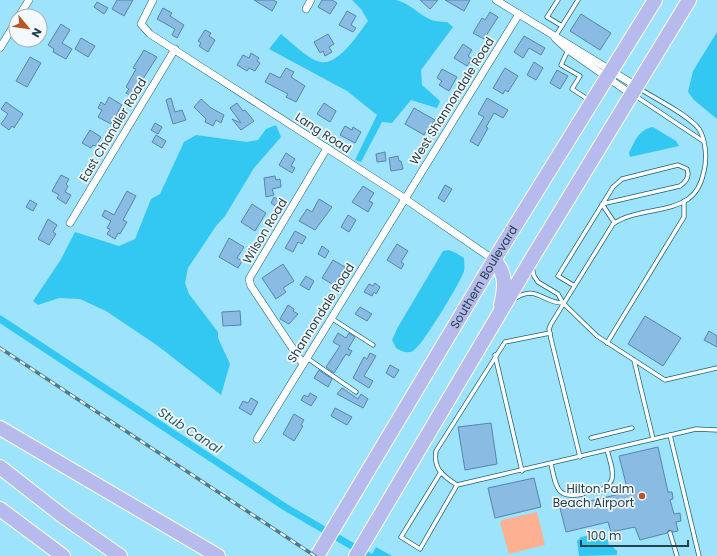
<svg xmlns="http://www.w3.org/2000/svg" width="717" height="556" viewBox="0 0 717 556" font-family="Poppins,sans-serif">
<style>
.green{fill:#fdb092}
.water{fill:#33c8f2}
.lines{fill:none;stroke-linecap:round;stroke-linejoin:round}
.canal{stroke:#33c8f2;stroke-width:7}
.building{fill:#89bbe3;stroke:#5686ab}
.lane-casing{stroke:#186278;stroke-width:5}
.street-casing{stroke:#186278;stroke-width:8}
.highway-casing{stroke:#fff;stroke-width:16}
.lane{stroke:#fff;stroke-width:3.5}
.street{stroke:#fff;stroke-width:7}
.highway{stroke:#b7baec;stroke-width:14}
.rail-casing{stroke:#4f7b8a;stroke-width:3.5}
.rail{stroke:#f3f9fc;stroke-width:2;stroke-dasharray:6;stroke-linecap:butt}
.poi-dot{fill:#ba5527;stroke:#f3f9fc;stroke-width:1.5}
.labels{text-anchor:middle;stroke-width:3.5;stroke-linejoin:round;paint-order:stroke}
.street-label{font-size:12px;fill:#24414b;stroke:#f3f9fc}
.poi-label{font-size:12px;fill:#24414b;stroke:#f3f9fc;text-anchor:end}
.water-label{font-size:13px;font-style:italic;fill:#235b6d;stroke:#f3f9fc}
</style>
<rect width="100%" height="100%" fill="#9ee3fc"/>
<path class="green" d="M537,512L545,545L509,554L500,523L502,520Z"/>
<g class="water">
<path d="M352,0C364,0 385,0 396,0C418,6 422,23 447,22L453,27L421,70L422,85L440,101L437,108L411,100L392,123L382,122L361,162L355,160L377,115L347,91L269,49L281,34C290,41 310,61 321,62C339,65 358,34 368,21L361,9Z"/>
<path d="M717,32V119L694,100L688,92L693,71Z"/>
<path d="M276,125L281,137L254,168L225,216L216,226L188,268L185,283L189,294L218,332V338L230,364L221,395L158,346L106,311L80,299L59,298L38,305L33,301L60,261L75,232L119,246L135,239L151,199L160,194L184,142L196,135L247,142L258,140L266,129Z"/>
<path d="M653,127L676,141L679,146L630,157L629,153C635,141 639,129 653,127Z"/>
<path d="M449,250L456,253L464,258C464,262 465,267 464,271C460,283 423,345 413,351C407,354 401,351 396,348L392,340L398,327L443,251Z"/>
<path d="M590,535L601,536L608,540L609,547H613L617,551V555L579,556L577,541L581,537Z"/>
<path d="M376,547L392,556H371Z"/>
</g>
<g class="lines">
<path class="canal" d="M0,319L285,507L369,556"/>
</g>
<g class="building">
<path d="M117,0H133L124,16L112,9Z"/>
<path d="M254,0H273L277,2L272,11Z"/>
<path d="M322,0H332L337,3L330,14L318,7Z"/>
<path d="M420,0H438L430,9Z"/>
<path d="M445,0H470L464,11Z"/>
<path d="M97,2L108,8L104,14L94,7Z"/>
<path d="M163,8L172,13L170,16L184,25L177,38L172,35L175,29L157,19Z"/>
<path d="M347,11L356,16L351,25L356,28L353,32L339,25Z"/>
<path d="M490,12L498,17L484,39L473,33L482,18L485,20Z"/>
<path d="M581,14L611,33L600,50L570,31Z"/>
<path d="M61,24L70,30L62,43L72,49L66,59L53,52L54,49L48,45Z"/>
<path d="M205,30L211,33L209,36L215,40L208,52L199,46L201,43L198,41Z"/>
<path d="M328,34L334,44L329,47L332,52L325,56L323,51L320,53L314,42Z"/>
<path d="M524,36L545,48L541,55L529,48L523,58L514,52Z"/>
<path d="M81,38L95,46L88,57L75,49Z"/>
<path d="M463,44L472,50L468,56L472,59L467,66L454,58Z"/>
<path d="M144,50L157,57L132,96L126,93L129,89L126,87L136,69L133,68Z"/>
<path d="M251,53L259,58L257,61L260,63L255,71L249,68L247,71L237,65L243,55L249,58Z"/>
<path d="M30,57L41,63L27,87L16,81Z"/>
<path d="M534,62L543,68L536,80L527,75Z"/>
<path d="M286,68L294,72L291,77L305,86L296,102L286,97L288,94L265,82L270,73L280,78Z"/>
<path d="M505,68L518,76L508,92L505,90L503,94L493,88Z"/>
<path d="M442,69L457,77L449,91L439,85L442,81L437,78Z"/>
<path d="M557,70L568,76L560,89L550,83Z"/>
<path d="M109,97L122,105L111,124L98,117L102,110L98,108L101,102L105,105Z"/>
<path d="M171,98L175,112L182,110L186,120L173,124L166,100Z"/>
<path d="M487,98L508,110L503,118L494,113L486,127L488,128L478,146L470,141L484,117L478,114Z"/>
<path d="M201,99L211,108L224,115L221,123L216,120L213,126L205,122L206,119L194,107Z"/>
<path d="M6,102L23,114L14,128L12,126L9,130L1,124L8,114L1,109Z"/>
<path d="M237,103L243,111L245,110L254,121L241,130L232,119L241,123L230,108Z"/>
<path d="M324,103L336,111L330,122L317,114Z"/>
<path d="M414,108L435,120L424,135L405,124Z"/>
<path d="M155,123L162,127L158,134L151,130Z"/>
<path d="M345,126L352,130L353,127L361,132L355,143L340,135Z"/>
<path d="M90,130L101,137L96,146L93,145L91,148L82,143Z"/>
<path d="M156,135L166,141L162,148L152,142Z"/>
<path d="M385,152L386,161L377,162L376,154Z"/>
<path d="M286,153L295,159L291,166L295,168L292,173L279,165Z"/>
<path d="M398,156L399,161H401L403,169L391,171L389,158Z"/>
<path d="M61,175L69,179L66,184L68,186L65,192L71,195L66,204L57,198L59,195L52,191Z"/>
<path d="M275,176L276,180L280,179L281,187L272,189L274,195L266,197L264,178Z"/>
<path d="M445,185L452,189L444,202L438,198Z"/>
<path d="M363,186L374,193L369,201L373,203L368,212L352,202Z"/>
<path d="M127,191L136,196L123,220L127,222L120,234L118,233L115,239L107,234L110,229L107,228L111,221L102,216L105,210L114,215Z"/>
<path d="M274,197L284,203L280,209L271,203Z"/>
<path d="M319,199L332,207L315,230L299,221L307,209L312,212Z"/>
<path d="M30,200L37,204L33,211L26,207Z"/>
<path d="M252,204L266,213L255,231L241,222Z"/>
<path d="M348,215L356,220L349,232L341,227Z"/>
<path d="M48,219L57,225L53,232L56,234L49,245L38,239Z"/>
<path d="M295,231L306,237L302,244L298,242L293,252L285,248Z"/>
<path d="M229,238L244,247L237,258L242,261L238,268L219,257Z"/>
<path d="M397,244L408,251L401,262L404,264L401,269L387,260Z"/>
<path d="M322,246L329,251L325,258L318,254Z"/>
<path d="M333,260L345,267L334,285L322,278Z"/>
<path d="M283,264L294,281L283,288L286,292L276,299L262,278Z"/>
<path d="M306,276L314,281L309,290L300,285Z"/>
<path d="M375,283L380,287L376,294L374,292L372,296L364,292L369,284L373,286Z"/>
<path d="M288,305L294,309L293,311L298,314L289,324L280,319Z"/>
<path d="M360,307L372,314L367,321L355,314Z"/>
<path d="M240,311L241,325L223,326L222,312Z"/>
<path d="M645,316L681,338L663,366L628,344Z"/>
<path d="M709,331L717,336V347L704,340Z"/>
<path d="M338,333L346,338L349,333L355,337L348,349L352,351L349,356L346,354L334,373L326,367L340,346L333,342Z"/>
<path d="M370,353L376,356L364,376L373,381L369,388L353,378L364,357L367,359Z"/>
<path d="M390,365L399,370L394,378L386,373Z"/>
<path d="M319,370L332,379L328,387L314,378Z"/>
<path d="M342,388L358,399L361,394L368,399L363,408L337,394Z"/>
<path d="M310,393L317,397L311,406L301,400L304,395L308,397Z"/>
<path d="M251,398L258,402L251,415L239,408L243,401L248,403Z"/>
<path d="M335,408L352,417L347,425L331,416Z"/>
<path d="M294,414L304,420L301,425L303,426L294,441L283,434Z"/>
<path d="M491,423L497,464L465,470L458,427Z"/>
<path d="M658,447L668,492H672L673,499L670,500L674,514L680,513L681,521L676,522L678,531L673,532L669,530L667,533L640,540L635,527L611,532L608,522L566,532L560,508L628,492L619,456Z"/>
<path d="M534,478L541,507L495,518L488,488Z"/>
</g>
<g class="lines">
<defs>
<g id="lane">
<path d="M558,0L547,17L562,26"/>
<path d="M555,37L578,0"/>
<path d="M568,50L561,65L580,76L572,89L589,100"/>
<path d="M634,95L703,141"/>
<path d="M532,267L534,276L538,282L558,294L563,303L597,336L665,380L717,368"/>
<path d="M573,285L558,276L613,187L622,179L678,165L687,169C690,177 686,182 680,186L602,204L614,222"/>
<path d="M514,299C537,284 542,303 563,303"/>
<path d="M331,318L373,345"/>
<path d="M550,333L505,342L436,451C433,469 443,476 457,485L696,429L717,430"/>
<path d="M607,343L684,217V201"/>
<path d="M495,355L522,471"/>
<path d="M307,358L356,392"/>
<path d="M634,360L653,439"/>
<path d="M670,435L699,556"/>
<path d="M591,438L632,428"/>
<path d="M580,457L551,339L549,329L551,324L613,224C634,209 668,213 688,199C697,193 702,181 704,171C707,159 706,140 699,129C690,116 653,97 638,88"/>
<path d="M551,464C556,486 556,500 583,494"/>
<path d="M441,472L401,537L420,549L457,485"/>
<path d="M593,492C620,486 613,471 607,450"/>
<path d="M670,533L677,556"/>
</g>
<g id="street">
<path d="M153,0L141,24L150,34L398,194L494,260"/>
<path d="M496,0L636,86"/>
<path d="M306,9L311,0"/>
<path d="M19,16L29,0"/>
<path d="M555,38L568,50L631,94"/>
<path d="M0,48L16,22"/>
<path d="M70,223L175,49"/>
<path d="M303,364L251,286L249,279L327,148"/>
<path d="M257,439L519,14"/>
</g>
<g id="highway">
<path d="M494,260C507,274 505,288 501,305"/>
<path d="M0,428L218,556"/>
<path d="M0,467L64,517L120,556"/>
<path d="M0,509L63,556"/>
<path id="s1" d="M317,556L494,260L655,0"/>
<path d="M356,556L531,260L689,0"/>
</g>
</defs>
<use href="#lane" class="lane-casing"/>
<use href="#street" class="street-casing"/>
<use href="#highway" class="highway-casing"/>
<use href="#lane" class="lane"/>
<use href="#street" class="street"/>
<use href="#highway" class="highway"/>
<defs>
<path id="rail" d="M0,348L315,556"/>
</defs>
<use href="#rail" class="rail-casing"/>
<use href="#rail" class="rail"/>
</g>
<circle class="poi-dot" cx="642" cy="496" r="4"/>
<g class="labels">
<g class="street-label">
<text transform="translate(452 101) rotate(-58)" y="4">West Shannondale Road</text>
<text transform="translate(113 130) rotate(-59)" y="4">East Chandler Road</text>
<text transform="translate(323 133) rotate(33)" y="4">Lang Road</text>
<text transform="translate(265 231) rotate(-59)" y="4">Wilson Road</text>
<text dy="4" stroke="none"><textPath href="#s1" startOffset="325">Southern Boulevard</textPath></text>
<text transform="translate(321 313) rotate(-58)" y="4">Shannondale Road</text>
</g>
<g class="poi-label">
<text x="634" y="493">Hilton Palm<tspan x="634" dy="14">Beach Airport</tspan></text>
</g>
<g class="water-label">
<text transform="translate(190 430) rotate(33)" y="5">Stub Canal</text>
</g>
</g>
<g transform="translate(28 28) rotate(119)"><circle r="19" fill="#f3f9fc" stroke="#a0afb5"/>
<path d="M0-3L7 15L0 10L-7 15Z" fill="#ba5527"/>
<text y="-6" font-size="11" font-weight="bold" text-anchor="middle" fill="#24414b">N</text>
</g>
<path d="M581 540v6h107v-6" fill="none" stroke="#24414b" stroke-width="2"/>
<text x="587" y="540" font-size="12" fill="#24414b" stroke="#f3f9fc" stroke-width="3" paint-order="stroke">100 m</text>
</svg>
